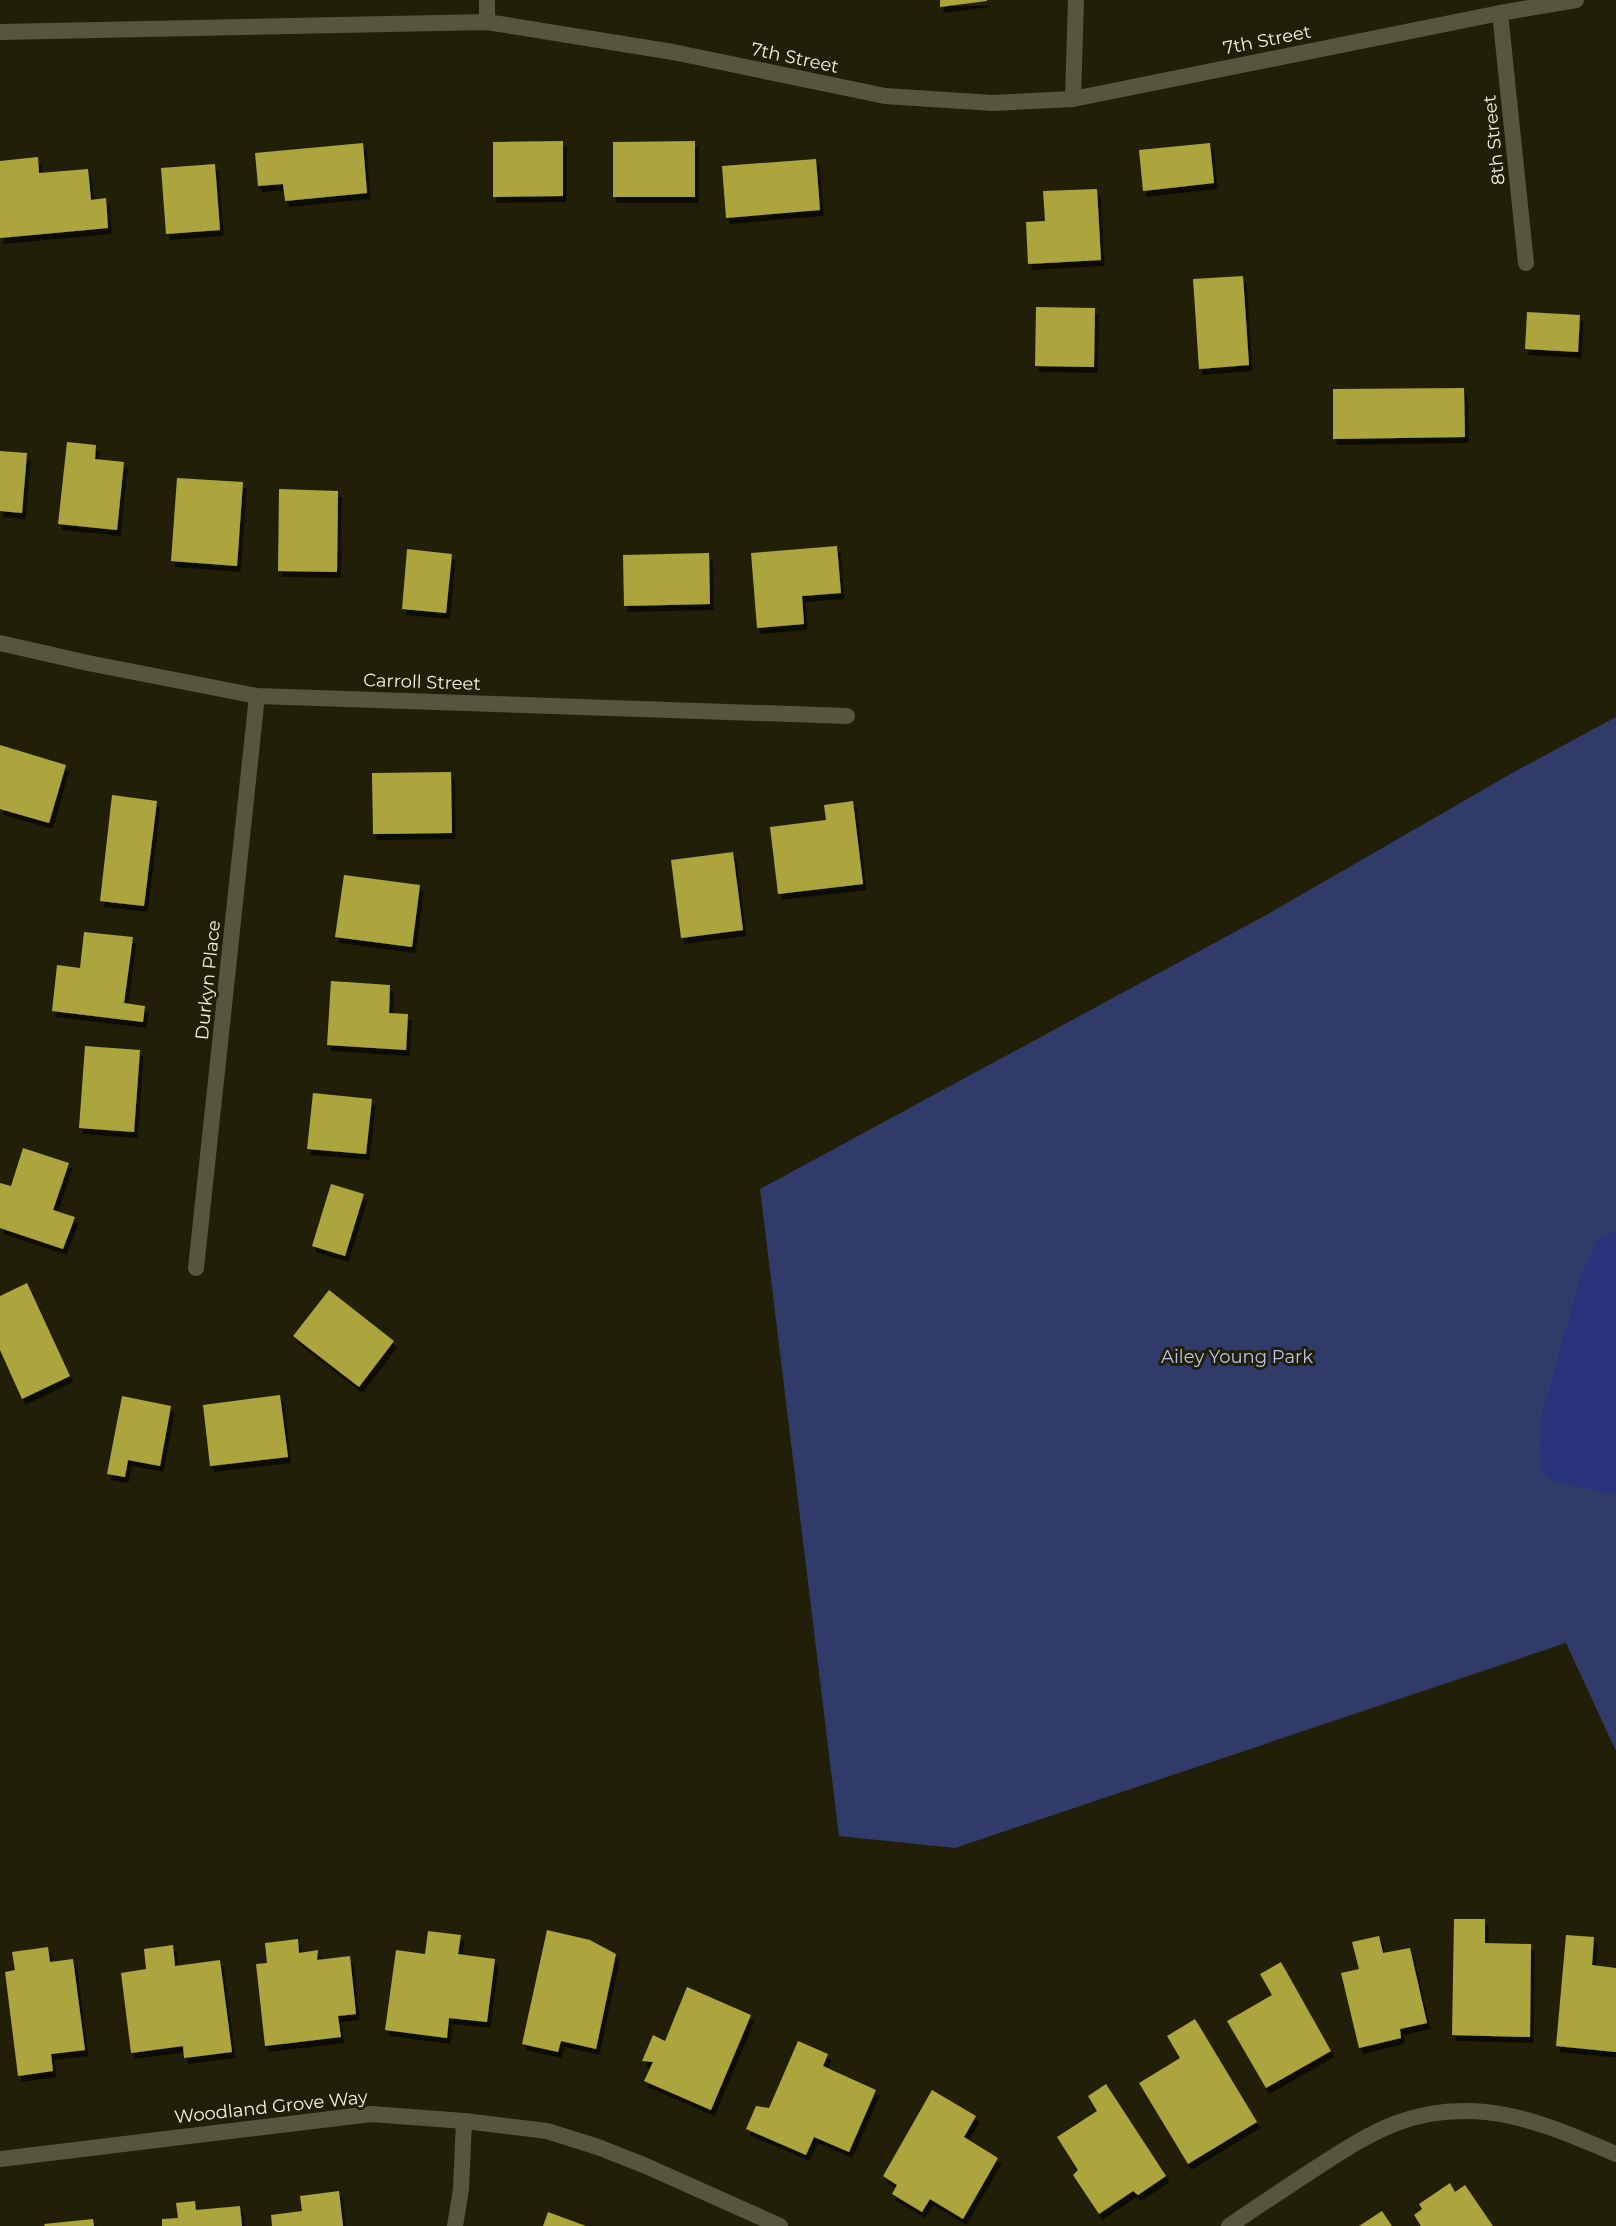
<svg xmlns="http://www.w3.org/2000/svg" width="1616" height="2226" viewBox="0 0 1616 2226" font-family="Montserrat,sans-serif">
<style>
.green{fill:#313b69}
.water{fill:#29337c}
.building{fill:#aca43e;filter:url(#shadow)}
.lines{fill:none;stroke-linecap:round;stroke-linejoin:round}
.minor{stroke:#57563d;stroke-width:16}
.labels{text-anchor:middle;stroke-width:6;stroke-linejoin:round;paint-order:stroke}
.street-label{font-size:18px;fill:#f4f4e5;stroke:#211f08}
.park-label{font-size:18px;fill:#bac6f1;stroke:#211f08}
</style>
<defs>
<filter id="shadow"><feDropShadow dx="3.5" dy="6" stdDeviation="0" flood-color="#0009"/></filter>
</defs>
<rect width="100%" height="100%" fill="#211f08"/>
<path class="green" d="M1616,717V1751L1566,1643L955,1848L839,1836L760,1189L1268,914L1514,772Z"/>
<path class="water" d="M1616,1230V1495L1555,1482L1540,1470L1541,1418L1581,1275L1598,1239Z"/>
<g class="building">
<path d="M940,0H987V1L940,7Z"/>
<path d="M563,141V196L493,197V142Z"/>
<path d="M695,141V197H613V142Z"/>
<path d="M363,143L367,193L285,201L283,184L258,186L255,153Z"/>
<path d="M1210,143L1214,183L1143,191L1139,150Z"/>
<path d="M38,157L39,173L88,169L91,200L106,198L108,228L0,238V161Z"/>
<path d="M816,159L820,210L726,218L722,166Z"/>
<path d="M215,164L220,230L166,234L161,168Z"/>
<path d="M1097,189L1101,260L1028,264L1026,222L1045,221L1043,191Z"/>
<path d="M1243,276L1249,365L1199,369L1193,279Z"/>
<path d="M1036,307L1095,308L1094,367L1035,366Z"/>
<path d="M1527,312L1580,315L1578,352L1525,349Z"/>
<path d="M1464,388L1465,437L1333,439V389Z"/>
<path d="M67,442L96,445L95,459L124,462L117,530L58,524Z"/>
<path d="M0,451L27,453L22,513L0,511Z"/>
<path d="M177,478L243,482L237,566L171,561Z"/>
<path d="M279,489L338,491L337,572L278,571Z"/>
<path d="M837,546L841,593L802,596L804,624L757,628L751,553Z"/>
<path d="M407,549L452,554L446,613L402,609Z"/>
<path d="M709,553L710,604L624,606L623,555Z"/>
<path d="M0,745L66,765L49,823L0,809Z"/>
<path d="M451,772L452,833L373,834L372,773Z"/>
<path d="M112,795L157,801L144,906L100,901Z"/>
<path d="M853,801L863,884L778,894L770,827L826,820L824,805Z"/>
<path d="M733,852L743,930L681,938L671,860Z"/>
<path d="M344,875L420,885L412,947L335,937Z"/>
<path d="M84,932L133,937L124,1003L145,1006L143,1022L52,1011L57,965L80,968Z"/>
<path d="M331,981L390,985L389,1013L408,1014L406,1050L327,1045Z"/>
<path d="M85,1046L140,1050L134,1132L79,1128Z"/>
<path d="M313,1093L372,1099L366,1154L307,1149Z"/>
<path d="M23,1148L69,1163L53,1210L75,1217L63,1249L0,1228V1183L11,1186Z"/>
<path d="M331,1184L364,1194L345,1256L312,1246Z"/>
<path d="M27,1283L70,1376L22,1399L0,1350V1296Z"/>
<path d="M329,1290L394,1341L359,1387L293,1336Z"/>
<path d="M280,1395L288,1457L210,1466L203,1405Z"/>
<path d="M122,1396L171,1406L160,1466L128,1460L125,1477L107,1474Z"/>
<path d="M1454,1919H1485V1943L1531,1944L1530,2037L1452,2035Z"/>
<path d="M547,1930L590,1940L616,1954L596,2049L561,2041L558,2052L522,2044Z"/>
<path d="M428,1931L461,1935L458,1954L495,1959L487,2022L449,2018L447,2038L385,2030L396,1950L425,1954Z"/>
<path d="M1566,1935L1594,1937L1592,1965L1616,1968V2052L1556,2046Z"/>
<path d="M1379,1936L1383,1953L1410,1948L1427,2023L1400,2029L1401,2038L1359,2048L1341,1973L1359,1969L1352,1942Z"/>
<path d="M298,1939L299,1953L318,1950L317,1960L350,1956L356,2014L338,2016L341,2037L265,2046L256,1964L267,1963L265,1943Z"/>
<path d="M173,1945L175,1966L220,1960L232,2052L184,2058L183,2046L131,2053L121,1973L146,1969L144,1949Z"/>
<path d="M48,1947L50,1962L73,1959L85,2050L51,2054L53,2071L18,2076L5,1972L15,1970L12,1952Z"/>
<path d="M1281,1962L1331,2051L1266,2088L1227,2021L1272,1995L1260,1974Z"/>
<path d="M687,1987L751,2015L711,2110L644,2081L653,2062L642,2061L653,2035L665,2041Z"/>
<path d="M1195,2019L1257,2122L1188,2164L1139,2083L1180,2058L1167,2036Z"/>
<path d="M798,2041L828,2054L823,2066L876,2090L849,2152L814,2137L806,2155L746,2129L756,2106L769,2108Z"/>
<path d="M1106,2084L1166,2176L1138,2195L1133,2191L1099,2214L1073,2175L1078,2170L1057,2137L1097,2111L1088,2096Z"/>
<path d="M932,2090L976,2116L964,2137L998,2158L963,2219L930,2199L922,2212L892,2194L897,2185L883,2176Z"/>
<path d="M1450,2183L1455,2192L1465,2185L1493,2226H1421L1414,2215L1422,2209L1419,2204Z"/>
<path d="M339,2191L343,2226H272L271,2215L302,2211L300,2196Z"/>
<path d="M195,2201L196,2210L240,2206L242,2226H162V2219L178,2218L176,2203Z"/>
<path d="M1382,2211L1392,2226H1359Z"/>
<path d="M548,2212L586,2226H543Z"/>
<path d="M93,2219L94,2226H45L44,2224Z"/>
</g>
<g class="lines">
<g class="minor">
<path d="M1500,13L1526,263"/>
<path d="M487,22V0"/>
<path d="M0,32L487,22L673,52L885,96L993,103L1073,99L1500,13L1576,0"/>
<path d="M1073,99L1076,0"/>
<path d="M0,643L88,663L257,696L847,716"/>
<path d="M196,1268L257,696"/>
<path d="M0,2159L371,2114L464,2121L547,2131L598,2147L646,2166L780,2226"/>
<path d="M455,2226L461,2189L464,2121"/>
<path d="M1229,2226C1258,2206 1287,2187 1316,2168C1373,2131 1414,2105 1486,2112C1531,2117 1574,2136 1616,2154"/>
</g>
</g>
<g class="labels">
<g class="street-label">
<text transform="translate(1267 40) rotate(-11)" y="6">7th Street</text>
<text transform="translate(795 58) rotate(12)" y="6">7th Street</text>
<text transform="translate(1494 140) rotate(-96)" y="6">8th Street</text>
<text transform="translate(422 682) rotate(2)" y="6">Carroll Street</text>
<text transform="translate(208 980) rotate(-84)" y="6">Durkyn Place</text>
<text transform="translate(271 2107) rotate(-6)" y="6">Woodland Grove Way</text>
</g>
<g class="park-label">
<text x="1237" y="1363">Ailey Young Park</text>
</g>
</g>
</svg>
